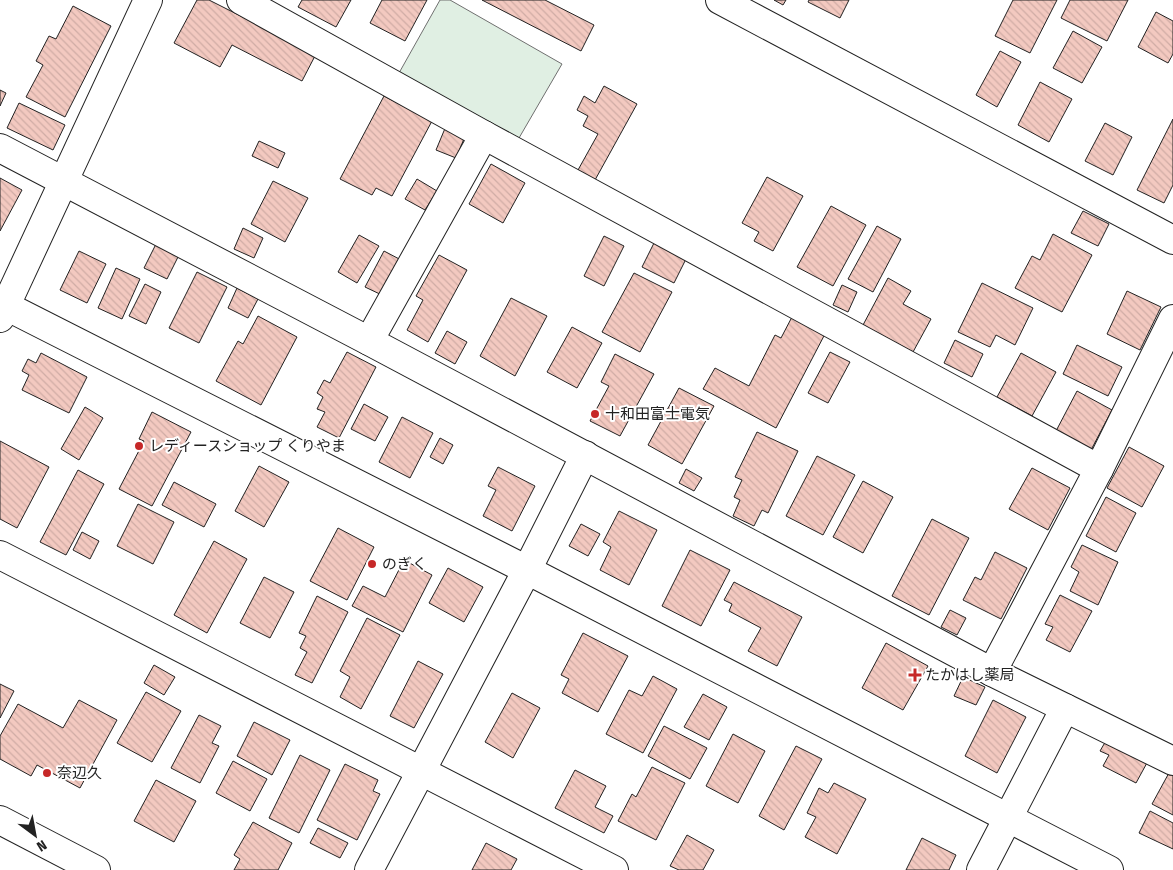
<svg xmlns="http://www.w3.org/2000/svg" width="1173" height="870" viewBox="0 0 1173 870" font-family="'Fira Sans Condensed','Noto Sans JP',sans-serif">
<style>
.garden{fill:#e0efe3;stroke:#6f6f6f}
.building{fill:url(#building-back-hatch);stroke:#222}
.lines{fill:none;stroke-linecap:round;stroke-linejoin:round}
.minor-casing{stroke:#222;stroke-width:30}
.minor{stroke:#fff;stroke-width:28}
.poi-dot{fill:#c62828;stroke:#fff;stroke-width:2}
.labels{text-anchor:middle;stroke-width:4;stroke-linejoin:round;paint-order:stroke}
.poi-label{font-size:15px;fill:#222;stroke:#fff;text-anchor:start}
</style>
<defs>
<pattern id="building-back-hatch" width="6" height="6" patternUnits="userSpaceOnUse" patternTransform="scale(1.25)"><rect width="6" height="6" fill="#f3c9c0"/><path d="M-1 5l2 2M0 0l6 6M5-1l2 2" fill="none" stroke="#d0aca5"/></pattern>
</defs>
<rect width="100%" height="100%" fill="#fff"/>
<path class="garden" d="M440,0H450L562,64L519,138L399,73Z"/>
<g class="building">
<path d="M197,0H209L316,54L302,81L232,45L220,67L174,43Z"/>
<path d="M302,0H351L336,27L298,7Z"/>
<path d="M382,0H427L405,41L370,23Z"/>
<path d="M482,0H545L594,25L581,51Z"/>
<path d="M774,0H786L783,5Z"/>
<path d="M809,0H849L840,18L808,2Z"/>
<path d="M1013,0H1057L1030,53L995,36Z"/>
<path d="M1070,0H1128L1107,41L1061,18Z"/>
<path d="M73,6L111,26L65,117L26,97L43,65L36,61L49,36L56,39Z"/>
<path d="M1156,12L1173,21V54L1168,63L1138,47Z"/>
<path d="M1073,31L1102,47L1082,83L1053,68Z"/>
<path d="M1000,51L1021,62L997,107L976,95Z"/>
<path d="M1040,82L1072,99L1049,142L1018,125Z"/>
<path d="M604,86L637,104L595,180L578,170L598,134L583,126L588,116L577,110L584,96L595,103Z"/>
<path d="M0,90L6,93L0,106Z"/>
<path d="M384,96L432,121L392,196L376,188L372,195L340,179Z"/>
<path d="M19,103L65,125L53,150L7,128Z"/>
<path d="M1173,119V185L1164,203L1137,190Z"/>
<path d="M1105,123L1132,137L1113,175L1085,161Z"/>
<path d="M446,126L466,134L456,158L436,150Z"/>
<path d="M259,141L285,153L278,168L252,156Z"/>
<path d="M491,164L525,183L503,223L469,204Z"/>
<path d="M767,177L803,196L773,251L754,241L759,232L742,223Z"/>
<path d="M0,178L22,190L0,231Z"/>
<path d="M417,179L437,191L425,210L405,199Z"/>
<path d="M273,181L308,198L285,242L251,224Z"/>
<path d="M831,206L866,225L833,286L797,267Z"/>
<path d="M1083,211L1109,224L1098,246L1071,233Z"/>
<path d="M877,226L901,239L873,292L848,279Z"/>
<path d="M243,228L263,238L254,258L234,249Z"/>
<path d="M1053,234L1092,255L1062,312L1015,288L1032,256L1040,260Z"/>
<path d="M359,235L379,246L357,283L338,272Z"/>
<path d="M604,236L624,246L604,286L584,276Z"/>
<path d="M654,243L686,259L674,283L642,267Z"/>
<path d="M156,244L179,255L167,279L144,268Z"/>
<path d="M79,251L106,264L87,303L60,290Z"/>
<path d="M384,251L403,261L384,296L365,287Z"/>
<path d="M439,255L467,270L428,342L407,330L423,300L416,296Z"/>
<path d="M116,268L140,279L122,319L98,308Z"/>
<path d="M197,272L227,287L199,343L169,328Z"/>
<path d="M634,273L672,292L640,352L602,332Z"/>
<path d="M888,278L911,291L903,304L931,319L913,352L863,325Z"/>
<path d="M982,283L1033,308L1015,345L996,335L990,347L958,332Z"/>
<path d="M145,284L161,292L146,324L129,316Z"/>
<path d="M842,285L857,292L848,312L833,305Z"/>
<path d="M237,288L258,299L248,318L228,308Z"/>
<path d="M1127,291L1161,307L1140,350L1107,334Z"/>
<path d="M511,298L547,316L515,376L480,356Z"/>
<path d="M793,315L826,332L776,428L703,389L715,368L749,386L775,335L781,338Z"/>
<path d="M258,316L297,337L261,405L216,381L238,341L243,344Z"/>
<path d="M572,327L602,343L577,388L547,372Z"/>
<path d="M447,331L467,342L455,364L435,353Z"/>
<path d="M955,340L983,354L972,377L944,363Z"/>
<path d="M1077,345L1122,367L1108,396L1063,374Z"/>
<path d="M347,352L376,367L339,438L317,427L325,412L317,409L323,397L317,393L324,380L330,383Z"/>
<path d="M830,352L850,362L828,403L808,393Z"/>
<path d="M41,353L87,377L69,413L22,390L29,375L22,371L28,359L36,363Z"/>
<path d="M1021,353L1056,372L1032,416L997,397Z"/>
<path d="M615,354L654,374L620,436L590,421L609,386L601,382Z"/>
<path d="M679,388L714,406L682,464L648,445Z"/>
<path d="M1077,391L1112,410L1091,450L1056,431Z"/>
<path d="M364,404L388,417L375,441L351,429Z"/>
<path d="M85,407L103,418L79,460L61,449Z"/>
<path d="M152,412L191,432L152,506L119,489L144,441L139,439Z"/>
<path d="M402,417L433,433L410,478L379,462Z"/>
<path d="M757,432L798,451L768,513L762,510L754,526L733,516L740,500L734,497L742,480L735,477Z"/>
<path d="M440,438L453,445L443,464L430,457Z"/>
<path d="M0,441L49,467L17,528L0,519Z"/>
<path d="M1129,447L1164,466L1142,507L1107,488Z"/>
<path d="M817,456L855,475L823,535L786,516Z"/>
<path d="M259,466L289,482L264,527L235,511Z"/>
<path d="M498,467L535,486L512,531L483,516L496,490L488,486Z"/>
<path d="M1032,468L1070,488L1048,530L1009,509Z"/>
<path d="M686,469L702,478L694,491L679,483Z"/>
<path d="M78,470L104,484L66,555L40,542Z"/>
<path d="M863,481L893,497L863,553L833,537Z"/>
<path d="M174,482L216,504L204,527L162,505Z"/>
<path d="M1106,497L1136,513L1116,552L1086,536Z"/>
<path d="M138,504L174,522L153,564L117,546Z"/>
<path d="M619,511L657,530L629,585L600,570L611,547L603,542Z"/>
<path d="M932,519L969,538L929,615L892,596Z"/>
<path d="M581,524L600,534L588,556L569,546Z"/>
<path d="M338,528L374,547L347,600L310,581Z"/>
<path d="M82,532L99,541L90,559L73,550Z"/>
<path d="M214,541L247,559L207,633L174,615Z"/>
<path d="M1082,545L1118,562L1098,605L1070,591L1079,572L1071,567Z"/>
<path d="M690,550L730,570L701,626L662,606Z"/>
<path d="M995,552L1027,568L1001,619L963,600L975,577L981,580Z"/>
<path d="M404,560L432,575L403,632L352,606L363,586L385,597Z"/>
<path d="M448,568L483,587L464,622L429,603Z"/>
<path d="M264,577L294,592L270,638L240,623Z"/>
<path d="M734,582L802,617L777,666L748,651L761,628L729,611L732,604L724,600Z"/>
<path d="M1060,595L1092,611L1070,652L1046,640L1053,627L1045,624Z"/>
<path d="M317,596L348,612L312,683L295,675L307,652L300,648L306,636L299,633Z"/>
<path d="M950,610L966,618L957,635L941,627Z"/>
<path d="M367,618L400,635L361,709L340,697L350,677L340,671Z"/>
<path d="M583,633L628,656L598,712L562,693L569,679L561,675Z"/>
<path d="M886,643L928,666L903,710L862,688Z"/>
<path d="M418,661L443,674L414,728L390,716Z"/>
<path d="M154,665L175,677L164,695L144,683Z"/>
<path d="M653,676L677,689L643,753L606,734L629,690L642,696Z"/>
<path d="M963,677L985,687L976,705L954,696Z"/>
<path d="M0,684L14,691L0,718Z"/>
<path d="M146,692L181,711L152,762L117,743Z"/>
<path d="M512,693L540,708L513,758L485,742Z"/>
<path d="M703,694L727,707L709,740L684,727Z"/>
<path d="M79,700L117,720L80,788L37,765L31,776L0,759V736L18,704L63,728Z"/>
<path d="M993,700L1026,717L997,773L965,756Z"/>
<path d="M199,715L221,726L212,743L219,746L200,783L171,768Z"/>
<path d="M254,722L290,740L272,775L237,756Z"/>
<path d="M664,726L707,748L690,779L648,756Z"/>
<path d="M733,734L765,751L738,803L706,786Z"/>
<path d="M1107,739L1148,761L1136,783L1103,766L1109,755L1100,751Z"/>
<path d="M796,746L822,759L784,830L759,816Z"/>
<path d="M300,755L330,770L299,833L269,818Z"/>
<path d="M233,761L267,779L250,811L216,793Z"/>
<path d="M345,764L378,780L373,791L380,794L357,840L317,820Z"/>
<path d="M652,767L685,783L656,840L618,821L632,794L636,797Z"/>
<path d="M575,770L606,786L595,807L613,816L604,833L555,808Z"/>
<path d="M1170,771L1173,773V815L1152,804Z"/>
<path d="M156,780L196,801L174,842L134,821Z"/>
<path d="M834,783L866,799L837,854L805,837L816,817L807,813L819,788L828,793Z"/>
<path d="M1150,811L1173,823V849L1139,833Z"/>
<path d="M253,822L292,843L278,870H234L240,859L234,855Z"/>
<path d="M318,828L348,843L340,858L310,843Z"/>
<path d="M687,835L714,850L703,870H679L670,866Z"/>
<path d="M922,838L956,855L949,870H906Z"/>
<path d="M486,843L517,859L511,870H472Z"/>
</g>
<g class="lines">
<defs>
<g id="minor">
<path d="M241,0L484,135L1099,469"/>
<path d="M720,0L1173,240"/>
<path d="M0,148L369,341L992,672L1173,761"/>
<path d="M0,303L527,570L1109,870"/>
<path d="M0,318L148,0"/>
<path d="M369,341L484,135"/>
<path d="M0,555L614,870"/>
<path d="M992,672L1099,469L1173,319"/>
<path d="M0,820L96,870"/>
<path d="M369,870L527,570L585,455"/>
<path d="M981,870L1065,708"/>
</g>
</defs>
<use href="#minor" class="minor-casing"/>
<use href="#minor" class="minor"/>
</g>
<g class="poi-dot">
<circle cx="595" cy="414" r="5"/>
<circle cx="139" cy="446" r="5"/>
<circle cx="372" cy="564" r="5"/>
<path d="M912.5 667.5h5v5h5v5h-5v5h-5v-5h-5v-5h5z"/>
<circle cx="47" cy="773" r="5"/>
</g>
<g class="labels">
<g class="poi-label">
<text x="605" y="419">十和田富士電気</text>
<text x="149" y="451">レディースショップ くりやま</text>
<text x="382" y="569">のぎく</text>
<text x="925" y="680">たかはし薬局</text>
<text x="57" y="778">奈辺久</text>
</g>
</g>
<g transform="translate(35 835) rotate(148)" stroke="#ffffff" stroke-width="4" paint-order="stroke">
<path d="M0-4L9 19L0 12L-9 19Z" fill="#222222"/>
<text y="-8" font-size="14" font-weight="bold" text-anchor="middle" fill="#222222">N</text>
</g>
</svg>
